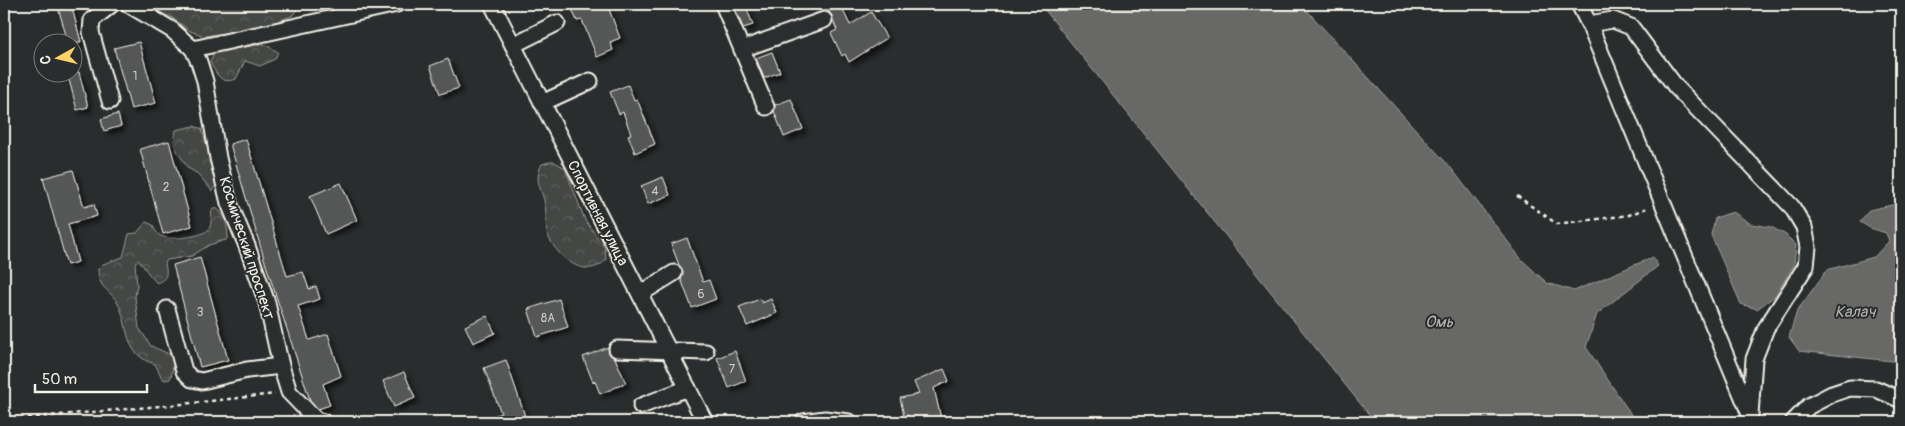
<svg xmlns="http://www.w3.org/2000/svg" width="1905" height="426" viewBox="0 0 1905 426" font-family="Pangolin,sans-serif">
<style>
.forest{fill:url(#forest-crowns);stroke:#9c9c96}
.water{fill:#676866;stroke:#9f9f9a}
.building{fill:#555756;stroke:#f4f1e8;filter:url(#shadow)}
.lines{fill:none;stroke-linecap:round;stroke-linejoin:round}
.minor-casing{stroke:#f4f1e8;stroke-width:19}
.path{stroke:#f4f1e8;stroke-width:2.5;stroke-dasharray:4 4;stroke-linecap:butt}
.minor{stroke:#2a2d2e;stroke-width:15}
.labels{text-anchor:middle;stroke-width:4;stroke-linejoin:round;paint-order:stroke}
.number-label{font-size:12px;fill:#cccac4}
.street-label{font-size:15px;fill:#f4f1e8;stroke:#2a2d2e}
.water-label{font-size:16px;font-style:italic;fill:#b5b3ae;stroke:#2a2d2e}
</style>
<defs>
<pattern id="forest-crowns" width="20" height="18" patternUnits="userSpaceOnUse" patternTransform="scale(1.25)"><rect width="20" height="18" fill="#444645"/><path d="M2 6a3 3 0 1 1 6 0M12 15a3 3 0 1 1 6 0" fill="none" stroke="#606160"/></pattern>
<filter id="shadow"><feDropShadow dx="4" dy="4" stdDeviation="2.5" flood-color="#0009"/></filter>
</defs>
<rect width="100%" height="100%" fill="#2a2d2e"/>
<filter id="ink" filterUnits="userSpaceOnUse"><feTurbulence type="fractalNoise" baseFrequency=".02" numOctaves="2"/><feDisplacementMap in="SourceGraphic" scale="10" xChannelSelector="R" yChannelSelector="G"/><feConvolveMatrix kernelMatrix="1 2 1 2 8 2 1 2 1" color-interpolation-filters="sRGB"/></filter>
<g filter="url(#ink)">
<g class="forest">
<path d="M144,4H298L297,9L292,16L261,27L205,36L190,31L174,19Z"/>
<path d="M264,44L278,52L275,59L260,66L245,61L236,79C220,85 217,74 210,62L215,52Z"/>
<path d="M194,126L202,129L213,168L216,185L212,191L198,174L188,168L177,151L174,141L176,130Z"/>
<path d="M553,161L565,168L585,220L605,248L606,260C586,281 558,258 548,236C545,227 547,215 545,205C542,188 533,181 542,164Z"/>
<path d="M216,208C226,215 227,225 228,237L226,240L209,245L192,256L167,260L165,263C167,274 168,278 157,283C149,276 145,267 138,260L135,263L137,285L135,297L139,328L151,346L171,355C174,361 173,373 170,379L165,380L162,378L155,364C121,354 131,326 117,302C108,287 99,290 98,269L103,264L123,257L129,234L137,233L146,222L153,225C155,230 157,235 163,237C172,240 203,237 209,229C212,224 211,215 212,210Z"/>
</g>
<g class="water">
<path d="M1040,4H1301L1451,168L1522,260L1547,283L1574,291L1653,257L1658,266L1597,314L1586,347L1636,422H1375Z"/>
<path d="M1901,203V362L1799,351L1789,337L1797,311L1827,270L1874,257L1889,241L1886,233L1870,228L1860,222L1869,210Z"/>
<path d="M1733,212L1751,224L1771,227L1786,235L1796,245L1794,265L1775,296L1757,309L1741,304L1711,235L1715,218Z"/>
</g>
<g class="building">
<path d="M57,4H71L81,42H68Z"/>
<path d="M580,4H607L620,38L610,42L613,50L597,57L582,20L577,21L571,7Z"/>
<path d="M733,4H745L753,25L743,28Z"/>
<path d="M840,4L850,25L871,12L887,38L849,62L845,54L842,56L831,33L837,30L828,9Z"/>
<path d="M139,42L156,103L131,109L114,48Z"/>
<path d="M772,52L780,72L764,78L756,58Z"/>
<path d="M448,59L459,88L440,94L430,66Z"/>
<path d="M67,72H79L88,107L77,110Z"/>
<path d="M628,85L634,100L637,99L655,144L635,153L628,135L631,134L623,112L619,114L610,92Z"/>
<path d="M791,99L803,129L784,137L774,111L775,105Z"/>
<path d="M118,114L121,126L104,131L101,119Z"/>
<path d="M246,139L287,276L303,272L309,289L316,286L320,299L298,306L309,340L328,334L341,376L323,384L330,405L318,409L310,400L266,265L230,144Z"/>
<path d="M169,141L192,226L163,234L140,149Z"/>
<path d="M73,170L84,207L94,204L97,216L68,224L78,262L67,265L43,178Z"/>
<path d="M663,177L670,195L648,204L641,186Z"/>
<path d="M341,183L357,220L326,234L310,196Z"/>
<path d="M687,238L703,282L709,280L716,299L692,308L681,279L683,273L682,269L679,265L671,244Z"/>
<path d="M200,257L228,360L200,367L173,265Z"/>
<path d="M559,299L568,327L537,337L528,309Z"/>
<path d="M760,299L762,303L771,299L777,313L747,326L739,307Z"/>
<path d="M487,316L495,333L473,343L465,326Z"/>
<path d="M608,347L609,353L615,358L626,383L600,394L595,381L593,382L583,357Z"/>
<path d="M735,351L746,381L729,388L717,358Z"/>
<path d="M506,360L527,422H479V421L501,413L484,368Z"/>
<path d="M944,369L949,381L934,388L941,419L926,422H909L908,415L904,416L900,398L919,394L914,382Z"/>
<path d="M404,372L415,398L394,407L383,381Z"/>
</g>
<g class="lines">
<defs>
<g id="minor">
<path d="M128,4L172,30L193,49L199,62L205,81L218,158L229,203L247,246L267,303L281,366L289,392L316,420L323,422"/>
<path d="M492,4L705,422"/>
<path d="M723,4L766,107"/>
<path d="M1579,4L1589,24L1749,412"/>
<path d="M1589,24L1613,20L1631,27L1676,87L1792,207L1804,227L1808,247L1806,266L1766,328L1754,359L1750,415"/>
<path d="M513,45L557,23"/>
<path d="M193,49L397,4"/>
<path d="M742,49L824,20"/>
<path d="M110,101L91,32L92,20L112,4"/>
<path d="M542,103L590,81"/>
<path d="M640,294L674,273"/>
<path d="M167,309L184,371L192,379L202,381L247,370L281,366"/>
<path d="M617,349L706,352"/>
<path d="M641,406L688,388"/>
<path d="M803,422L825,419L849,422"/>
<path d="M1793,422L1809,406L1832,394L1850,388L1876,389L1901,400"/>
</g>
</defs>
<use href="#minor" class="minor-casing"/>
<g class="path">
<path d="M1517,196L1557,224L1629,215L1649,207"/>
<path d="M4,420L183,404L275,394"/>
</g>
<use href="#minor" class="minor"/>
</g>
</g>
<g class="labels">
<g class="number-label">
<text x="135" y="80">1</text>
<text x="166" y="191">2</text>
<text x="655" y="195">4</text>
<text x="701" y="298">6</text>
<text x="200" y="316">3</text>
<text x="548" y="322">8А</text>
<text x="732" y="373">7</text>
</g>
<g class="street-label">
<text transform="translate(598 213) rotate(63)" y="5">Спортивная улица</text>
<text transform="translate(247 248) rotate(72)" y="5">Космический проспект</text>
</g>
<g class="water-label">
<text x="1855" y="317">Калач</text>
<text x="1439" y="327">Омь</text>
</g>
</g>
<rect width="1905" height="426" fill="none" stroke="#2a2d2e" stroke-width="20"/>
<rect x="10" y="10" width="1885" height="406" fill="none" stroke="#f4f1e8" stroke-width="2" filter="url(#ink)"/>
<g transform="translate(58 58) rotate(262)"><circle r="24" fill="#2a2d2e" stroke="#7b7b78"/>
<path d="M0-4L9 19L0 12L-9 19Z" fill="#ffd166"/>
<text y="-8" font-size="14" font-weight="bold" text-anchor="middle" fill="#f4f1e8">С</text>
</g>
<path d="M35 384v8h112v-8" fill="none" stroke="#f4f1e8" stroke-width="2.5"/>
<text x="42" y="384" font-size="15" fill="#f4f1e8" stroke="#2a2d2e" stroke-width="4" paint-order="stroke">50 m</text>
</svg>
